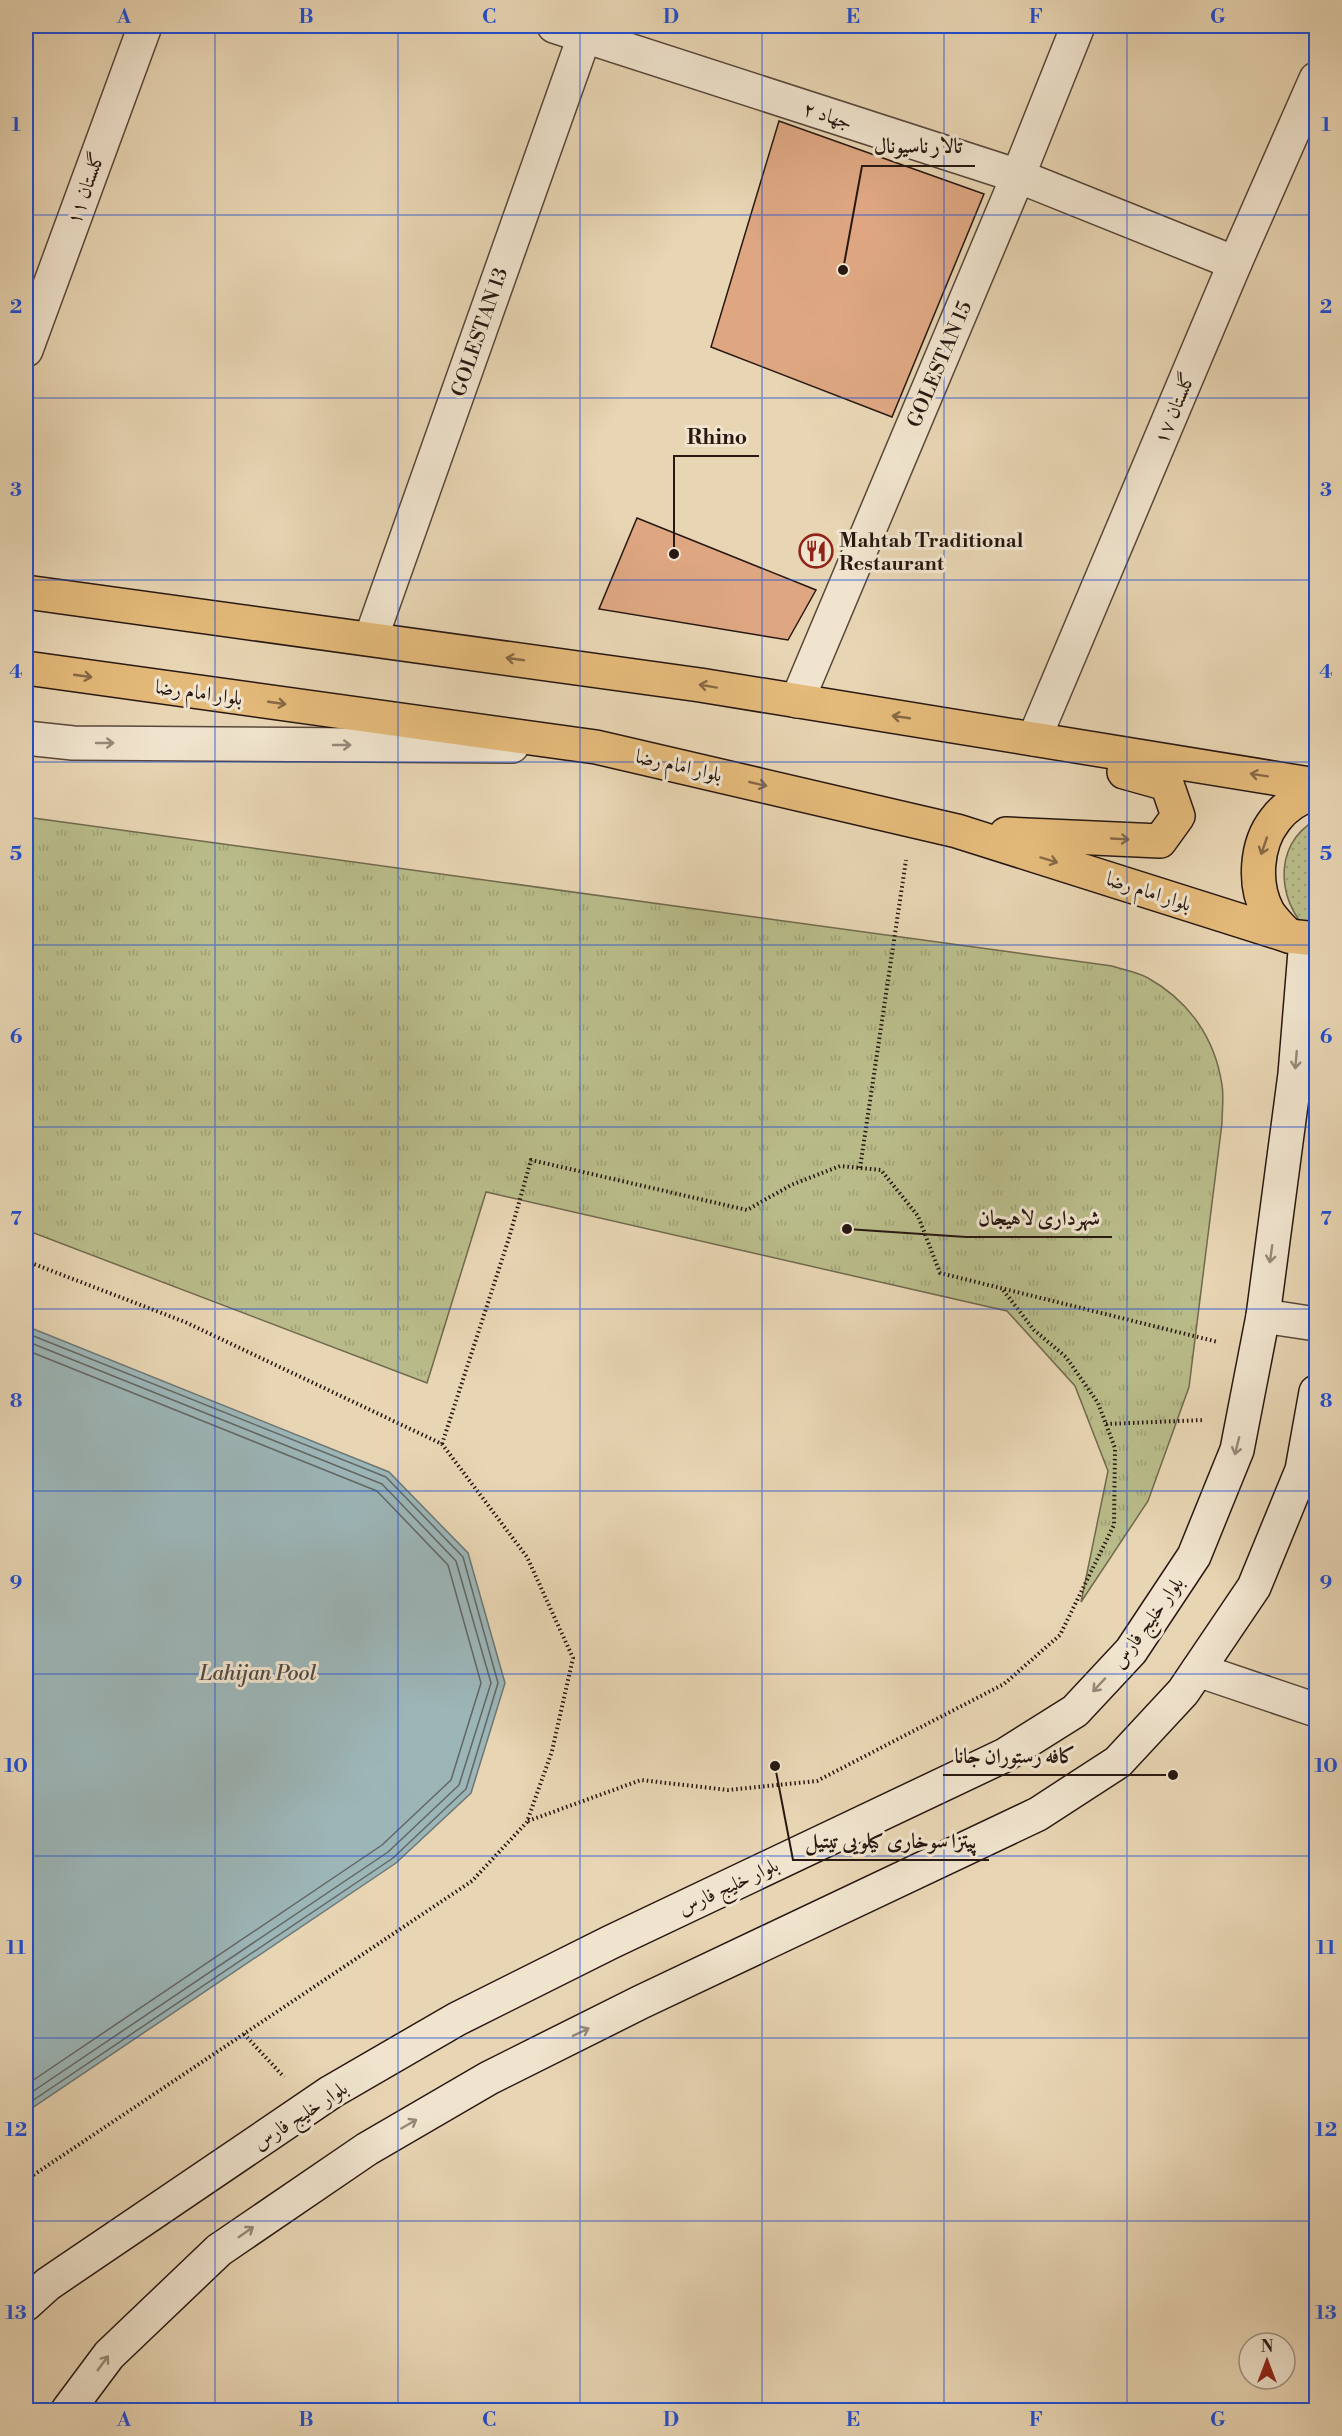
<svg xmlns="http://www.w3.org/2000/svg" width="1342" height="2436" viewBox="0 0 1342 2436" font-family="'Libre Bodoni',Amiri,serif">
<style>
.grass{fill:url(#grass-dots);stroke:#706a4e;stroke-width:1.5}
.park{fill:url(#park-tufts);stroke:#706a4e;stroke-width:1.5}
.water{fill:#9cb6b8;stroke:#6e7775;stroke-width:1.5}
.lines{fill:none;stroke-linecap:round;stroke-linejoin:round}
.shore{stroke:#626764;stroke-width:1.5}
.building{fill:#dea782;stroke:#281811;stroke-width:1.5}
.minor-casing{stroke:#58473a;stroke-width:36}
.tertiary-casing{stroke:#58473a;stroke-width:36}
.secondary-casing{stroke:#281811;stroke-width:36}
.primary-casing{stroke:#281811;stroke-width:36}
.path{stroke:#281811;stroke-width:4;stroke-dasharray:1.5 3;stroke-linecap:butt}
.minor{stroke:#f0e4ce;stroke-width:33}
.tertiary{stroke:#f0e4ce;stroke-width:33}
.secondary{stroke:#f0e4ce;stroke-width:33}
.primary{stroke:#e4ba7a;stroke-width:33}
.oneway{stroke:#866946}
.oneway2{stroke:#968879}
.grid{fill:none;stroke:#1d4ed8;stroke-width:1.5;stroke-opacity:0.55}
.labels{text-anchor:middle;stroke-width:6;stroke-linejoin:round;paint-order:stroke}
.street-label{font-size:20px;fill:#281811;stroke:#f0e4ce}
.poi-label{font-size:20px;font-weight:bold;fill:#281811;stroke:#f0e4ce;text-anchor:start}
.water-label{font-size:21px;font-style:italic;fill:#4b4743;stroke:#f0e4ce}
.leader{fill:none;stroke:#281811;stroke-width:2}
.callout-dot{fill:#281811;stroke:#f0e4ce;stroke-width:2}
.callout-label{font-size:21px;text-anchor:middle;font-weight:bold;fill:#281811;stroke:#f0e4ce;stroke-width:6;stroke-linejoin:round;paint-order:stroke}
.neatline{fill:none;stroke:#1d4ed8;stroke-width:2}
.grid-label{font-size:20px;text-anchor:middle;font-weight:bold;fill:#1d4ed8}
</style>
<defs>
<pattern id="grass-dots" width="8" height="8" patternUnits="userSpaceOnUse" patternTransform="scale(1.5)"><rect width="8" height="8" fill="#b9bc8a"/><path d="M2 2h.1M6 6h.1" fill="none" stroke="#9fa176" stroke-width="1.8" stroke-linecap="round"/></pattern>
<pattern id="park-tufts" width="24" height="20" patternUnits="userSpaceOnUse" patternTransform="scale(1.5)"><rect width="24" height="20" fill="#b9bc8a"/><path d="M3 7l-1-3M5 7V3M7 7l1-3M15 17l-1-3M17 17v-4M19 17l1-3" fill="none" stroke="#9fa176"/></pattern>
</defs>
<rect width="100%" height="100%" fill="#e8d5b3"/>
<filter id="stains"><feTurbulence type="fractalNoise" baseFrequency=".00333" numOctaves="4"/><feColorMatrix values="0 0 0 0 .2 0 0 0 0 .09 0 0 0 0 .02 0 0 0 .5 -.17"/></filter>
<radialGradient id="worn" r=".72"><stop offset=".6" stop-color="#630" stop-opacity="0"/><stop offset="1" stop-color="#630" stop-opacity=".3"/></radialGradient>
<path class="grass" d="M1316,820V937C1277,909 1270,845 1316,820Z"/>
<path class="park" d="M26,817L1112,966C1124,970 1137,972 1148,978C1189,1001 1215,1038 1222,1085C1224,1097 1222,1111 1222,1123L1189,1387L1148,1501L1081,1602L1108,1471L1075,1386L1007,1311L486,1192L427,1383L26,1230Z"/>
<path class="water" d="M26,1326L389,1472L468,1553L505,1683L471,1793L396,1863L26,2112Z"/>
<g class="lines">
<g class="shore">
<path d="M26,1333L386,1477L463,1557L498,1683L466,1789L393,1858L26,2105"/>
<path d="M26,1341L382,1484L456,1561L491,1683L459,1785L388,1852L26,2096"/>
<path d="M26,1350L377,1491L448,1565L481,1683L451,1780L382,1845L26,2085"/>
</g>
</g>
<g class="building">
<path d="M779,121L984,194L892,417L711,347Z"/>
<path d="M637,518L816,590L788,640L599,609Z"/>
</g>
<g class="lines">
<defs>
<g id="minor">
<path d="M554,26L1018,176L1235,263"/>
<path d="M26,350L145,26"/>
<path d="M371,638L588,26"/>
<path d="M797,701L1018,176L1078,26"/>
<path d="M26,738L73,743L512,746"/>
<path d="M1034,739L1235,263L1316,79"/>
<path d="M1198,1670L1316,1710"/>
</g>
<path id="tertiary" d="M1263,1316L1316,1324"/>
<g id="secondary">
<path d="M26,2304L48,2284L331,2092L457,2019L611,1942L1005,1755L1075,1711L1131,1651L1194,1556L1237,1450L1263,1316L1295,1074L1306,939"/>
<path d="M68,2410L109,2355L219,2250L367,2149L489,2078L641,2002L1038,1814L1118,1762L1183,1692L1254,1587L1302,1470L1316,1392"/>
</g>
<g id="primary">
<path d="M26,592L700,685L1316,785"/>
<path d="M26,668L596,747L957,831L1289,936L1316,939"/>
<path d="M1006,834L1160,841L1178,816L1167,784L1124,772"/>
<path d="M1289,936C1282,929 1273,920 1268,912C1253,885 1256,844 1275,820C1285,806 1301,797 1316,792"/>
</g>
</defs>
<use href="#minor" class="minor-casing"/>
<use href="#tertiary" class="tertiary-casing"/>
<use href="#secondary" class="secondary-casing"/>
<use href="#primary" class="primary-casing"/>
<g class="path">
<path d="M860,1168L906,860"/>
<path d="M26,1261L185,1322L442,1444L527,1557L573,1658L552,1751L527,1822L472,1881L26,2180"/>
<path d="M1106,1424L1204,1420"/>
<path d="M442,1444L509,1238L531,1160L747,1210L791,1185L840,1166L881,1170L918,1216L940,1273L1218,1342"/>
<path d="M528,1821L641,1780L728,1790L817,1781L1004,1684L1060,1635L1114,1525L1115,1448L1098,1403L1066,1357L1034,1330L1003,1290"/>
<path d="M244,2034L284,2077"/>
</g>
<use href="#minor" class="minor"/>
<use href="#tertiary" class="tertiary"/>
<use href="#secondary" class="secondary"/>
<use href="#primary" class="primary"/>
</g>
<defs><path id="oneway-shaft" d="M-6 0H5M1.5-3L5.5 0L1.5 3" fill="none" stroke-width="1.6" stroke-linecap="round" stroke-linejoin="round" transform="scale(1.5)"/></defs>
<g class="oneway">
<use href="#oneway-shaft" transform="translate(515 659) rotate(-172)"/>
<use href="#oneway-shaft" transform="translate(83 676) rotate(8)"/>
<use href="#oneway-shaft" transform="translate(708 686) rotate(-170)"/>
<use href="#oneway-shaft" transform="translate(277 703) rotate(8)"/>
<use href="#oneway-shaft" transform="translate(901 717) rotate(-172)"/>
<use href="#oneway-shaft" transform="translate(1259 775) rotate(-171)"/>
<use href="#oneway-shaft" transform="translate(758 784) rotate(13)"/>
<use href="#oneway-shaft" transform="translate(1120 839) rotate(3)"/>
<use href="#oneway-shaft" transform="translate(1264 846) rotate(109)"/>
<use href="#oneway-shaft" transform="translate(1049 860) rotate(17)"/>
</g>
<g class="oneway2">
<use href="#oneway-shaft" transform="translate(105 743)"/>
<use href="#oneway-shaft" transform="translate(342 745)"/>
<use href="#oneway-shaft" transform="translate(1296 1060) rotate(95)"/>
<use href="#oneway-shaft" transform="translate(1271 1254) rotate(98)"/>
<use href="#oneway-shaft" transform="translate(1237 1446) rotate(104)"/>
<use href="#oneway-shaft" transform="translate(1099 1685) rotate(133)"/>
<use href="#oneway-shaft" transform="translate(581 2032) rotate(-26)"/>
<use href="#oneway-shaft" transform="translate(409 2124) rotate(-30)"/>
<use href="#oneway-shaft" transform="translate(246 2232) rotate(-35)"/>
<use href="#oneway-shaft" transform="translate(103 2363) rotate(-54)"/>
</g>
<path class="grid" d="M215,26V2410M398,26V2410M580,26V2410M762,26V2410M944,26V2410M1127,26V2410M26,215H1316M26,398H1316M26,580H1316M26,762H1316M26,945H1316M26,1127H1316M26,1309H1316M26,1491H1316M26,1674H1316M26,1856H1316M26,2038H1316M26,2221H1316"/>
<defs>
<symbol id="restaurant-ring" viewBox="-11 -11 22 22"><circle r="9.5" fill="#f0e4ce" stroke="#8f2418" stroke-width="1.5"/><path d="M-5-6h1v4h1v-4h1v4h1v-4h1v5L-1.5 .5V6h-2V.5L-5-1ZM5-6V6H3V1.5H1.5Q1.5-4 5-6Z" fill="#8f2418"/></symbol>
</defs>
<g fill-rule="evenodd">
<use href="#restaurant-ring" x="797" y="532" width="38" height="38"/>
</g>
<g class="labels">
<g class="street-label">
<text transform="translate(828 115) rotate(18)" y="7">جهاد ۲</text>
<text transform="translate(85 188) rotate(-70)" y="7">گلستان ۱۱</text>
<text transform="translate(479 332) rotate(-71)" y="7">GOLESTAN 13</text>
<text transform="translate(939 364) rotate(-67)" y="7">GOLESTAN 15</text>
<text transform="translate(1174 408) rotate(-67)" y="7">گلستان ۱۷</text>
<text transform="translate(199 692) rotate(8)" y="7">بلوار امام رضا</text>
<text transform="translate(679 765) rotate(13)" y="7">بلوار امام رضا</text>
<text transform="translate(1149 891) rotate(18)" y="7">بلوار امام رضا</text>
<text transform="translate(1147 1622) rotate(-54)" y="7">بلوار خلیج فارس</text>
<text transform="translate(728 1886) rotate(-25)" y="7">بلوار خلیج فارس</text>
<text transform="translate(300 2115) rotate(-33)" y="7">بلوار خلیج فارس</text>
</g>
<g class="poi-label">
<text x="839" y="547">Mahtab Traditional<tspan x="839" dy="23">Restaurant</tspan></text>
</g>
<g class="water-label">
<text x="258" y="1680">Lahijan Pool</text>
</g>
</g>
<path class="leader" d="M843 270L862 166H975M674 554L674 456H759M847 1229L966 1237H1112M1173 1775L1088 1775H943M775 1766L793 1860H989"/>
<g class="callout-dot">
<circle cx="843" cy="270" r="6"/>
<circle cx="674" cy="554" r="6"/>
<circle cx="847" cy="1229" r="6"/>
<circle cx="1173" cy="1775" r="6"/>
<circle cx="775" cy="1766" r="6"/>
</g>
<g class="callout-label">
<text x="918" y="153">تالار ناسیونال</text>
<text x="717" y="444">Rhino</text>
<text x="1039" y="1225">شهرداری لاهیجان</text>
<text x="1015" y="1763">کافه رستوران جانا</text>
<text x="891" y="1848">پیتزا سوخاری کیلویی تیتیل</text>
</g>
<rect width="1342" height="2436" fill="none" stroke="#e8d5b3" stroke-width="66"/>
<g transform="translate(1267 2361)"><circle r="28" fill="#f0e4ce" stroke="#a09282" stroke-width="1.5"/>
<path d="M0-4.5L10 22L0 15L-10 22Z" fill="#8f2418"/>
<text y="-9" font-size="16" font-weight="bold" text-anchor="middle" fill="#281811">N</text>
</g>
<rect x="33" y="33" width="1276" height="2370" class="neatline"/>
<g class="grid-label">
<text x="124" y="23">A</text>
<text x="306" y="23">B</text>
<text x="489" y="23">C</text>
<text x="671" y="23">D</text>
<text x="853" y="23">E</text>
<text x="1036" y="23">F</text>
<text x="1218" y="23">G</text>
<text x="16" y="131">1</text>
<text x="1326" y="131">1</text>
<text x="16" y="313">2</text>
<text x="1326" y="313">2</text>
<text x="16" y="496">3</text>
<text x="1326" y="496">3</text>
<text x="16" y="678">4</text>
<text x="1326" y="678">4</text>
<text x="16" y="860">5</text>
<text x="1326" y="860">5</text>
<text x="16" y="1043">6</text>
<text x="1326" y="1043">6</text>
<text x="16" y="1225">7</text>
<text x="1326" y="1225">7</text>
<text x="16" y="1407">8</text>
<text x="1326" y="1407">8</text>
<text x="16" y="1589">9</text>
<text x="1326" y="1589">9</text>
<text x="16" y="1772">10</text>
<text x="1326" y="1772">10</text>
<text x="16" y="1954">11</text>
<text x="1326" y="1954">11</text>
<text x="16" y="2136">12</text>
<text x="1326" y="2136">12</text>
<text x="16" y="2319">13</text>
<text x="1326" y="2319">13</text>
<text x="124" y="2426">A</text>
<text x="306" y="2426">B</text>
<text x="489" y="2426">C</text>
<text x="671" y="2426">D</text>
<text x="853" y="2426">E</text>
<text x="1036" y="2426">F</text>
<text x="1218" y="2426">G</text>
</g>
<rect width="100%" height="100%" filter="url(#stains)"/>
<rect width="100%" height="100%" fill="url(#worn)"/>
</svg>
